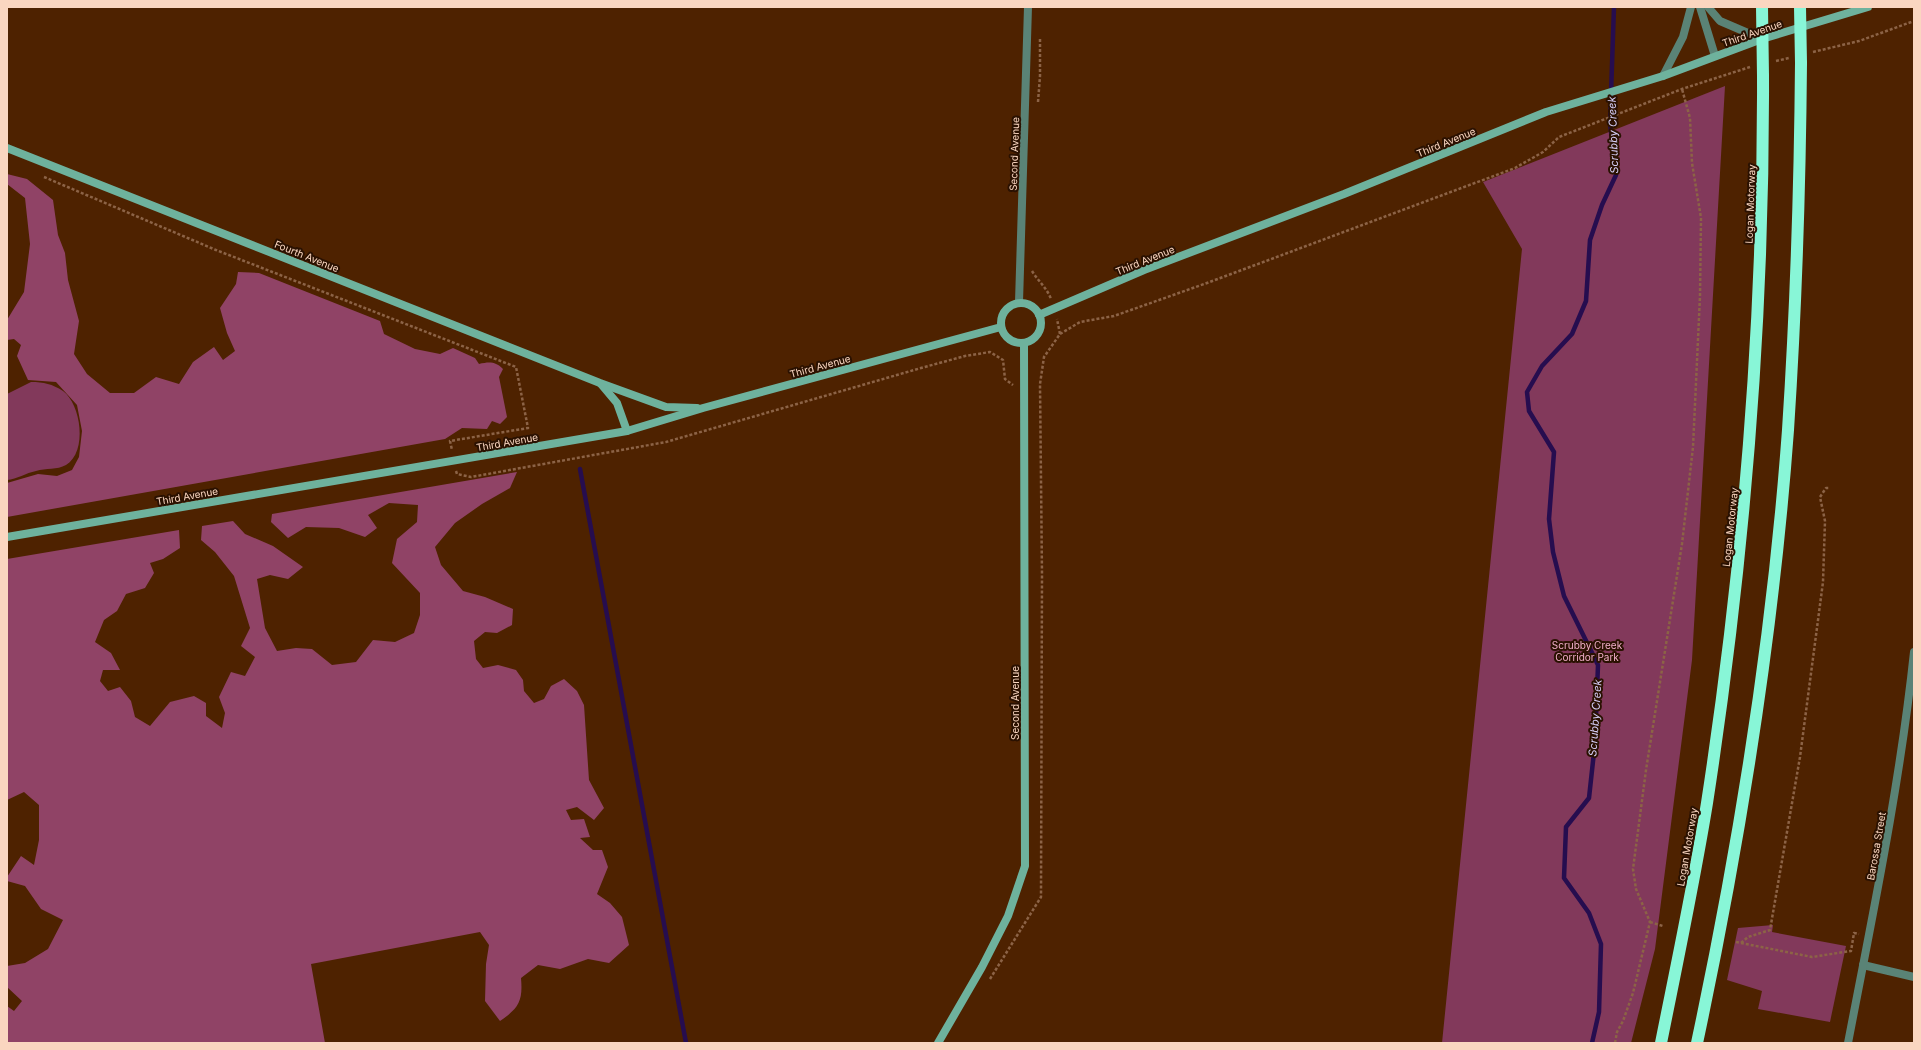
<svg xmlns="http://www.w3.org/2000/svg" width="1921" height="1050" viewBox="0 0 1921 1050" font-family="Inter,sans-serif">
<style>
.green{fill:#82395b}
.forest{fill:#904366}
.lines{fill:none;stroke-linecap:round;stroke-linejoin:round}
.stream{stroke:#260d4f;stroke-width:4.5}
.path{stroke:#8c6346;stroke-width:2.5;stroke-dasharray:3 2;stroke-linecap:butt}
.street{stroke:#5a8376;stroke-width:8}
.secondary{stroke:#6eb29d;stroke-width:8}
.highway{stroke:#88f6d7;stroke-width:12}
.highway-bridge{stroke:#88f6d7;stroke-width:12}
.labels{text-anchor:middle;stroke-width:4;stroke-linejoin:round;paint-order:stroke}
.street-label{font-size:10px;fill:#fad6c0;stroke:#2a1101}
.park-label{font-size:10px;fill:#f2afca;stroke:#2a1101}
.water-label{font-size:11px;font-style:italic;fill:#d3ccf4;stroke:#2a1101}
</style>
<rect width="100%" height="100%" fill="#4e2200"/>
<g class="green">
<path d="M1725,86L1692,660L1655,949L1631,1043H1442L1522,249L1483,182Z"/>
<path d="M31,382C44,382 52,384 63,391C81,404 88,452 66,465C57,470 46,468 36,471C26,473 17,479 7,480V394Z"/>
<path d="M1773,925L1772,932L1846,946L1830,1022L1758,1009L1762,991L1727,980L1738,928Z"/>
</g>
<g class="forest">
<path d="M7,174L27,179L53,200L58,235L65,253L68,280L79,321L74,354L87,374L110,393H134L156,377L179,384L193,362L214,347L223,360L235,351L227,333L220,308L236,284L238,272L259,273L380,321L384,334L415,349L440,354L453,348L475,358L479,364C489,362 495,361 503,369L499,377L507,417L500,424L492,421L487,429L462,428L445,439L7,517V483L38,474L57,476L72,470L79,457L82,431L77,405L56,382L28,380L17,356L21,345L14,339L7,340V320L24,292L30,244L25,198L7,184Z"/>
<path d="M517,472L510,488L482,504L455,523L435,547L441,565L463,591L485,597L513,609L512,625L497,633L485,632L474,641L476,659L483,668L498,665L516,670L523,680L524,691L534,703L544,699L551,686L564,679L577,691L584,705L589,780L604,808L594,820L577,807L566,810L571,820L584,819L590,837L580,838L593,850H602L608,867L597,894L610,903L622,917L629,945L609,963L588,959L560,969L538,965L521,978C523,1001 519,1008 500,1021L485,1001L486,964L489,945L480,932L311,964L325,1043H7V1006L14,1011L22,1001L7,987V966L25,963L48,949L63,920L41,909L25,886L7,881V877L21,856L34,865L39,840V805L24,792L7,800V559L179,530L180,548L163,559L150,563L154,573L145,588L126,594L117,611L104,620L95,642L111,653L120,670H103L100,681L108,691L120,687L131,701L135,717L150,726L170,702L194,696L206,703V716L222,728L225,713L219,697L231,672L245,676L255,657L241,646L250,628L234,576L215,552L201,540L202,526L233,521L245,534L273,546L303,567L288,579L270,575L257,579L265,628L277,651L296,648L312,649L332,665L356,662L373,640L395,642L414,633L420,615V593L392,563L397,539L417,522L418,505L389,503L368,515L377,528L365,537L339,528L306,527L288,538L271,522L272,514Z"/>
</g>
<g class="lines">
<g class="stream">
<path d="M580,469L686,1043"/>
<path d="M1592,1043L1599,1012L1601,944L1589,913L1564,878L1566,827L1589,798L1595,743L1598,665L1564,596L1553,552L1549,519L1554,452L1529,411L1527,392L1542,366L1572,334L1586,301L1590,240L1602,205L1616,175L1610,123L1614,7"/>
</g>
<g class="path">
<path d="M1813,52L1859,41L1914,21"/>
<path d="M1776,61L1789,58"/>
<path d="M1038,102L1040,76V37"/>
<path d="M44,177L216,250L516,367L528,428L450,441L452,450"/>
<path d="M1032,271C1038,281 1047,288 1051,299"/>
<path d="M1060,334L1080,322L1114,316L1207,283L1515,168L1543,152L1559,137L1682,89L1750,67"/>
<path d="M456,471L457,474L471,477L666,442L921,368L965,356L990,352L1003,360L1005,379L1013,385"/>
<path d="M1650,922L1663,926"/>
<path d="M1736,942L1812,957L1851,951L1854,933L1859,934"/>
<path d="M1741,943L1748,937L1770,930L1800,757L1823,582L1825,521L1820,497L1826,488H1830"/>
<path d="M990,979L1041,897L1042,575L1040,384L1044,357L1060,334L1057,319"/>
<path d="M1615,1043L1617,1032L1623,1021L1633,993L1650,922L1636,889L1633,869L1646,770L1682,544L1693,447L1700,296L1701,218L1692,163L1690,118L1682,89"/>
</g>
<g class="street">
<path d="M1700,7L1715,56"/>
<path d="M1708,7L1720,21L1762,39"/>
<path d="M1663,76L1683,37L1691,7"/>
<path d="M1019,302L1028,7"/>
<path d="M1863,965L1914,977"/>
<path d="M1848,1043C1873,913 1900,784 1914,652"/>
</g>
<g class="secondary">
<path d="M7,148L600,383L666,407L697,408"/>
<circle cx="1021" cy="323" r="20"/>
<path d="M1039,315L1144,270L1344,194L1546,112L1663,76L1762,39L1868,7"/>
<path d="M601,384L617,403L627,431"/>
<path d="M7,537L627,431L703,408L1001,327"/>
<path d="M938,1043L982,967L1008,916L1025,866L1024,343"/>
</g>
<g class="highway">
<path d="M1661,1043C1677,963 1694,883 1707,803C1744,562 1764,320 1763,76"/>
<path d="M1697,1043C1740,841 1773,636 1788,430C1796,308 1800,185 1801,63"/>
</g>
<g class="highway-bridge">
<path d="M1762,7L1763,76"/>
<path d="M1800,7L1801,63"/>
</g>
</g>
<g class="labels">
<g class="street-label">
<text transform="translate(1752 33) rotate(-19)" y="4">Third Avenue</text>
<text transform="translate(1446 142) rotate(-22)" y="4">Third Avenue</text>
<text transform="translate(1014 154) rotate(-88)" y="4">Second Avenue</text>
<text transform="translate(1750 204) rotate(-88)" y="4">Logan Motorway</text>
<text transform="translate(307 256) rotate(22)" y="4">Fourth Avenue</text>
<text transform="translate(1145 260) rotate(-22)" y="4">Third Avenue</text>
<text transform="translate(820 366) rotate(-15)" y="4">Third Avenue</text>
<text transform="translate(507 442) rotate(-10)" y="4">Third Avenue</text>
<text transform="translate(187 496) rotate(-10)" y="4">Third Avenue</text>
<text transform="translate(1730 527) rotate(-84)" y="4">Logan Motorway</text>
<text transform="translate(1015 703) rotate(-90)" y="4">Second Avenue</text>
<text transform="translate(1876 846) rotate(-80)" y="4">Barossa Street</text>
<text transform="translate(1687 847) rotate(-80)" y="4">Logan Motorway</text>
</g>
<g class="park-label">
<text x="1587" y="649">Scrubby Creek<tspan x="1587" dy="12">Corridor Park</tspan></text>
</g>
<g class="water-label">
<text transform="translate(1613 135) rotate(-92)" y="4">Scrubby Creek</text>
<text transform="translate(1595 718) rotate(-86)" y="4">Scrubby Creek</text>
</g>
</g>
<rect width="1921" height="1050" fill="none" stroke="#fad6c0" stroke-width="16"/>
</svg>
